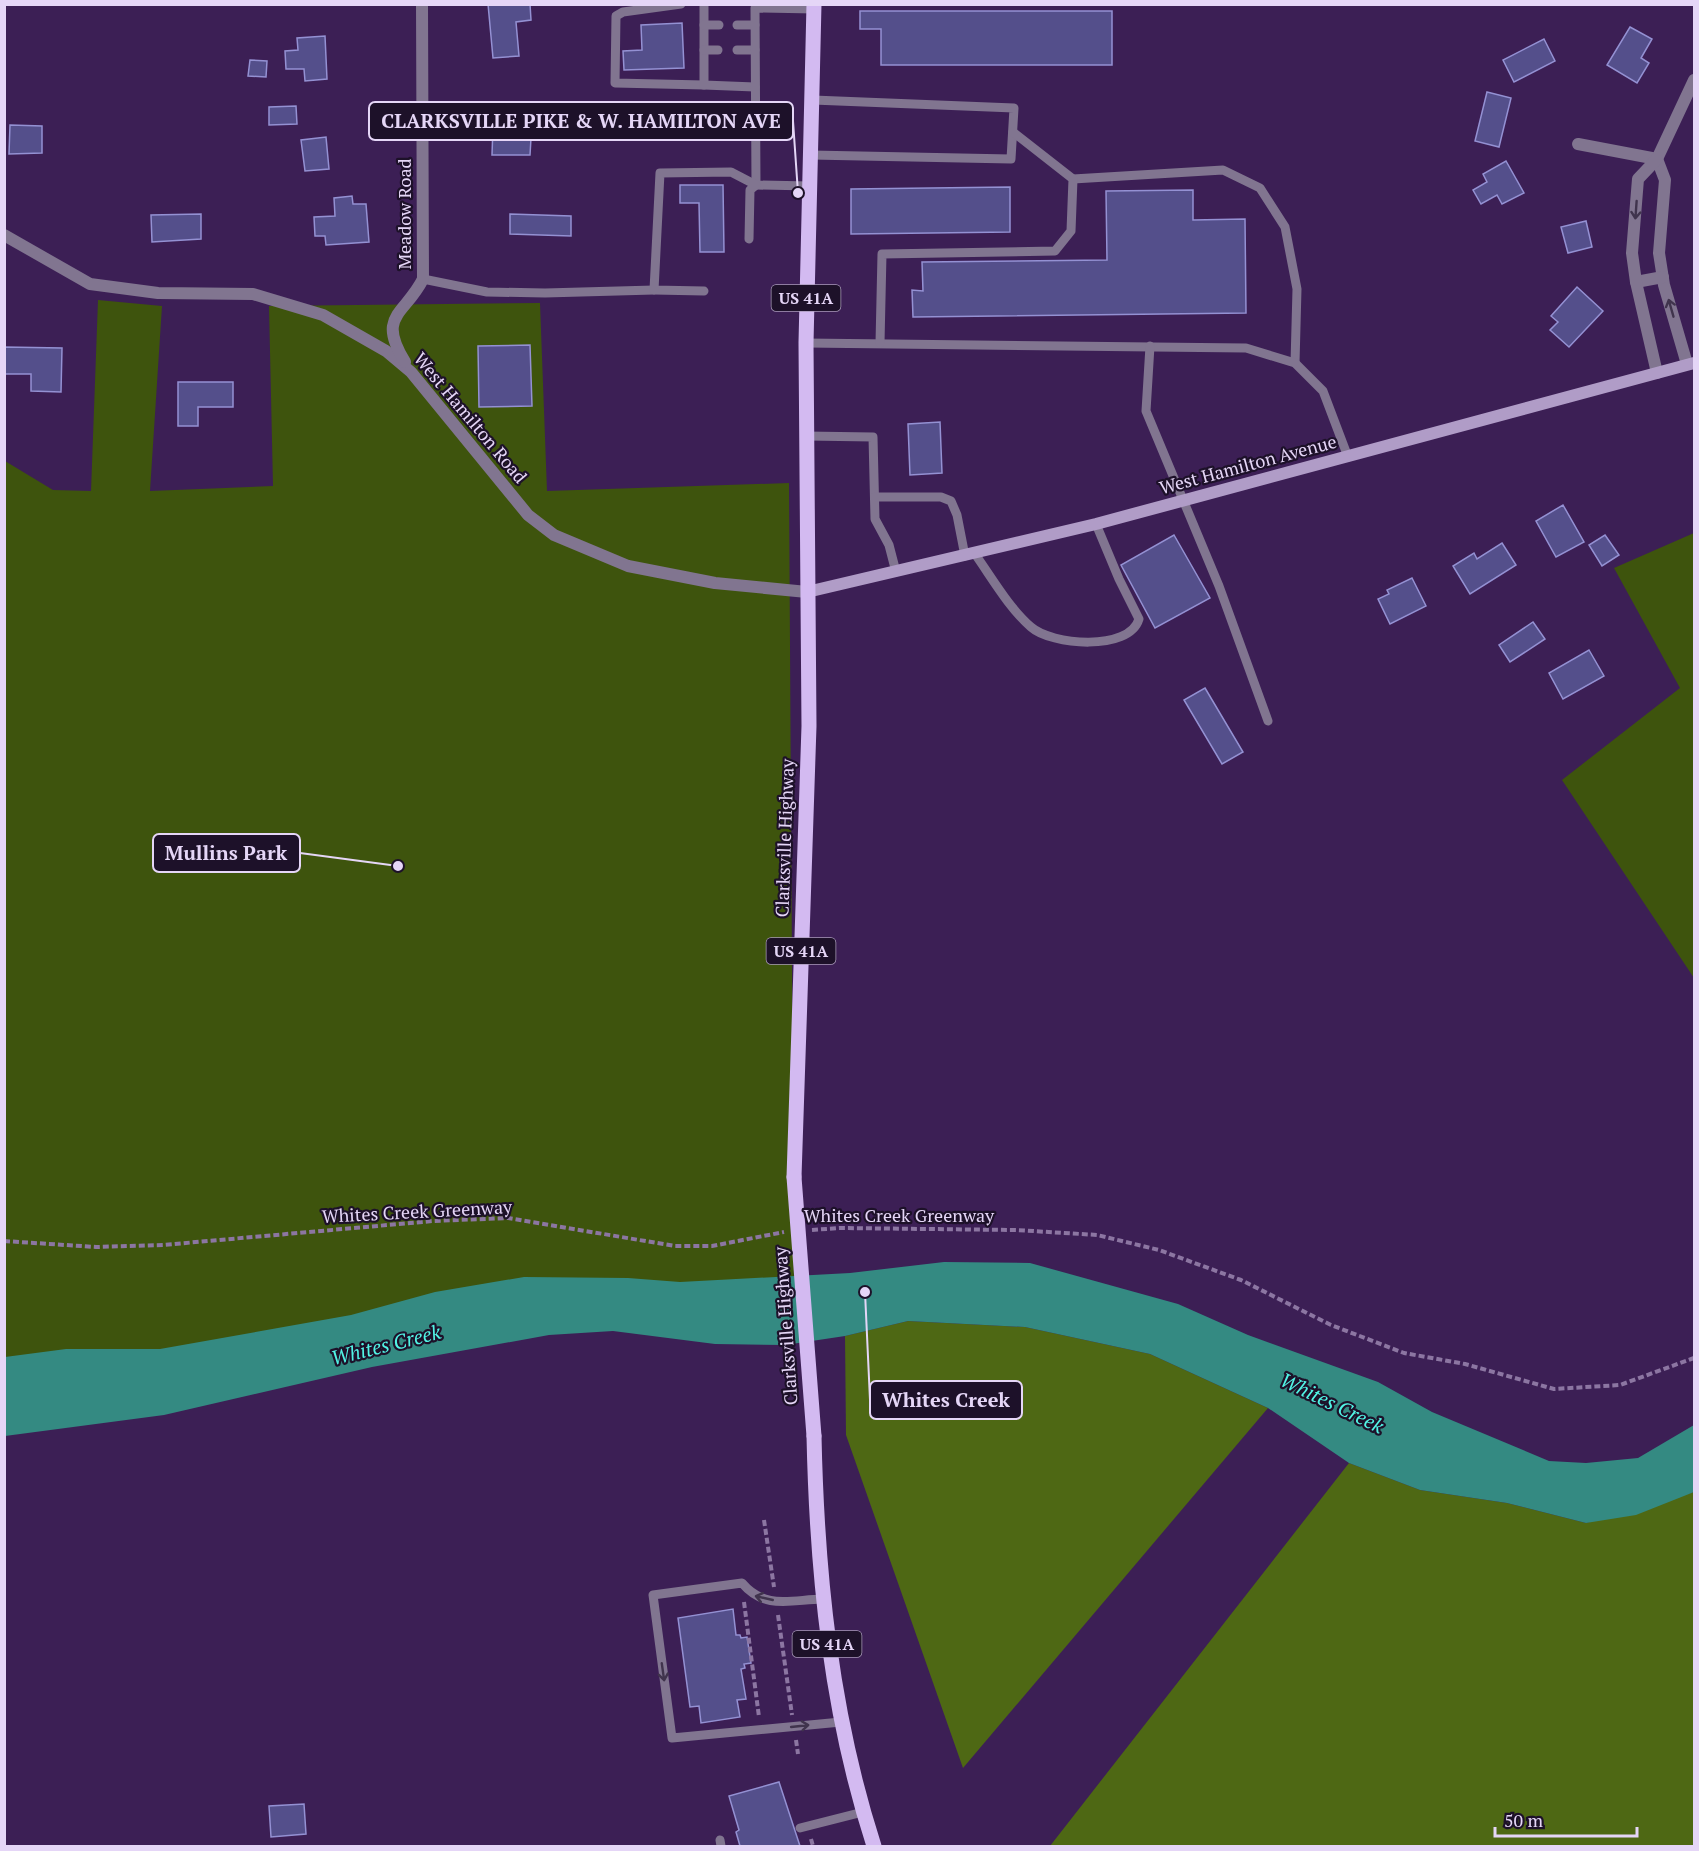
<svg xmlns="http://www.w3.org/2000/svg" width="1699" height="1851" viewBox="0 0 1699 1851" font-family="'PT Serif',serif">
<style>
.green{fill:#3e540d}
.forest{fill:#4e6814}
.water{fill:#348a82}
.building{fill:#544f8b;stroke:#9491d3;stroke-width:1.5}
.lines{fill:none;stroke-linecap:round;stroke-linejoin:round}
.path{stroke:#8c76a2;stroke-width:4;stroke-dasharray:6 3;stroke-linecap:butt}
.lane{stroke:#817590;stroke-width:9}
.street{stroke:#817590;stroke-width:12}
.secondary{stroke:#b09cc7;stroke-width:12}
.primary{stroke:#d3baf1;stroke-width:15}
.primary-bridge{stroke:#d3baf1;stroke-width:15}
.oneway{stroke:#40344d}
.labels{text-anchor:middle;stroke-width:4.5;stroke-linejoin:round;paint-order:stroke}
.shield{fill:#1d1129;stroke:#a99bb9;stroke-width:1.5}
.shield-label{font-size:16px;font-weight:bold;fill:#e5d6f7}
.street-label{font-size:18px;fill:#e5d6f7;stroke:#1d1129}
.water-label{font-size:20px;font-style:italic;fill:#52f4e5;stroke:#1d1129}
.leader{fill:none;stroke:#e5d6f7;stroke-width:2}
.callout-dot{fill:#e5d6f7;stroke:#1d1129;stroke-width:2}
.callout{fill:#1d1129;stroke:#e5d6f7;stroke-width:2}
.callout-label{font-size:20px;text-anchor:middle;font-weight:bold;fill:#e5d6f7}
</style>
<rect width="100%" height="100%" fill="#3c1f55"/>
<g class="green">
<path d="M98,300L162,306L150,491L273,486L269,306L540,303L547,491L789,483L794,1289L5,1382V461L53,490L91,491Z"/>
<path d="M1694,533V978L1562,780L1680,688L1614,568Z"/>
</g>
<g class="forest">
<path d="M908,1321L1025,1327L1150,1354L1268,1408L963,1768L846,1435L845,1336Z"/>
<path d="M1349,1463L1420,1490L1507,1503L1586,1523L1694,1492V1846H1050Z"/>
</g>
<path class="water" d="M944,1262L1030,1263L1178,1304L1248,1335L1378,1382L1432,1412L1549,1461L1586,1463L1638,1458L1694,1425V1492L1636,1515L1586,1523L1507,1503L1420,1490L1349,1463L1268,1408L1150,1354L1025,1327L908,1321L845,1336L785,1345L715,1344L613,1331L549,1335L372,1367L164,1415L5,1436V1357L66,1349H160L351,1315L435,1292L524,1277L628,1278L680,1282L850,1273Z"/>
<g class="building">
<path d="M488,4H530L531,20L516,22L519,56L493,58Z"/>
<path d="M860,11H1112V65H881V29H860Z"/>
<path d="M682,23L684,68L624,70L623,51L642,50L641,25Z"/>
<path d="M1630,27L1652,39L1641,58L1649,63L1637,83L1607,65Z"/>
<path d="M325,36L327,79L305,81L304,69H286L285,51L298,50L297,38Z"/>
<path d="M1544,39L1555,61L1514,82L1503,60Z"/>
<path d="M250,60L267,61L266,77L248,76Z"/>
<path d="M1487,92L1511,98L1499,147L1475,141Z"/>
<path d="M296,106L297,124L269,125V107Z"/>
<path d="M10,125L42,126V153L9,154Z"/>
<path d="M493,126L525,127V138H531L530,155H492Z"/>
<path d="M326,137L329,169L305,171L301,140Z"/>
<path d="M1506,161L1524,193L1502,204L1497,195L1481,204L1473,190L1487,182L1483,174Z"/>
<path d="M680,185H723L724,252H700L699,203H680Z"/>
<path d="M1010,187V232L851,234V189Z"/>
<path d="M1193,190V220L1245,219L1246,313L913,317L912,290L923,291L922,262L1107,260L1106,191Z"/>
<path d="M352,196L353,204H366L369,242L326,245L325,236H315L314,217L335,216L334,198Z"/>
<path d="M201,214V239L152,242L151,215Z"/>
<path d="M510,214L571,216V236L510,234Z"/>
<path d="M1586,221L1592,247L1568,253L1561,227Z"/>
<path d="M1577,287L1603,311L1569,347L1550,330L1558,322L1551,316Z"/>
<path d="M530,345L532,406L479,407L478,346Z"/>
<path d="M4,347L62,348L61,392L31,391V374H4Z"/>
<path d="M178,382H233V407H198V426H178Z"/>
<path d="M940,422L942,473L910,475L908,424Z"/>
<path d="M1563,505L1584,542L1556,557L1536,521Z"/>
<path d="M1174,535L1210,598L1155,628L1121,565Z"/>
<path d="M1605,535L1619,555L1602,566L1589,545Z"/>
<path d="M1502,543L1516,565L1470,594L1453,566L1474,553L1477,559Z"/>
<path d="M1412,578L1426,606L1390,624L1378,599L1389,594L1387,590Z"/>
<path d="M1533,622L1545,639L1510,662L1499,645Z"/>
<path d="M1589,650L1604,676L1563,699L1549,673Z"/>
<path d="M1205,688L1243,752L1222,764L1184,700Z"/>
<path d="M733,1609L736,1635H740L741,1638L747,1637L751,1663L744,1664L745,1668L741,1669L746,1699L737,1700L740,1717L701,1723L699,1706L690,1707L678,1618Z"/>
<path d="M779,1782L800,1846H740L736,1832L739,1830L729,1796Z"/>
<path d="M304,1804L306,1834L271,1837L269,1806Z"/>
</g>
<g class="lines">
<g class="path">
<path d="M812,1230L839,1228L1016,1230L1097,1235L1159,1250L1241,1280L1331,1325L1404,1353L1465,1364L1554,1389L1620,1385L1694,1358"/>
<path d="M4,1241L96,1247L163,1245L433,1221L508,1218L675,1246H712L784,1232"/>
<path d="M764,1520L774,1587"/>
<path d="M744,1602L759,1717"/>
<path d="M778,1615L792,1715"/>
<path d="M796,1740L798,1754"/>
<path d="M811,1839L813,1846"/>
</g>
<g class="lane">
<path d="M681,4L623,12L616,16L615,83L704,85"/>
<path d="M704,4V85L755,87"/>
<path d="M704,25H719"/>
<path d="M737,25H755"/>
<path d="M704,50H718"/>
<path d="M737,50H755"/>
<path d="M662,108L756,109"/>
<path d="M811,155L1011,159L1014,108L813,100"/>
<path d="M1073,179L1223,170L1260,188L1285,227L1297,289L1295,363"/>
<path d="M810,186L756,185L755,8L815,9"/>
<path d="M423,279L487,292L545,293L654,290"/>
<path d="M704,291L654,290L660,173L731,172L756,185L750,190L749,239"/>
<path d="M806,343L1246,348L1295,363L1323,391L1348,457"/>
<path d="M880,343L882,254L1055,251L1071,231L1073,179L1013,132"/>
<path d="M1150,346L1146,411L1219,586L1268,721"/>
<path d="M806,436L873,437L875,519L889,545L896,572"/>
<path d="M875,497H941L951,501L957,515L965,556"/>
<path d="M975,554C992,578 1009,608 1031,627C1051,645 1129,652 1139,619L1119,579L1096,524"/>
<path d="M822,1599C790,1600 765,1610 742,1583L653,1595L672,1738L841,1722"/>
<path d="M800,1828L863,1812"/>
<path d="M720,1840L721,1846"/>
</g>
<g class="street">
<path d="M1578,144L1657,159"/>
<path d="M1657,159L1665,180L1659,253L1664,285L1687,364"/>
<path d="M4,235L90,284L158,293L253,294L323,315L386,351L411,372L528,515L554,535L628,566L715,583L807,592"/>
<path d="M1636,282L1663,277"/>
<path d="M405,362C376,315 405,315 423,279L422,4"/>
<path d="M1657,373L1636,282L1632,253L1638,179L1657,159L1694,80"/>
</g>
<path class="secondary" d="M807,592L1096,524L1694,363"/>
<g class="primary">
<path d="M794,1177L809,726L806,343L814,4"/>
<path d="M814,1436C817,1576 831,1713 874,1846"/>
</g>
<path class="primary-bridge" d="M794,1177L814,1436"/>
</g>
<defs><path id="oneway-shaft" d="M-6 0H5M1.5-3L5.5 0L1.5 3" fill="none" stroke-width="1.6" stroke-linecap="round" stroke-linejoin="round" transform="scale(1.5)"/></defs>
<g class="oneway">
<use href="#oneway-shaft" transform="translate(1636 210) rotate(94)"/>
<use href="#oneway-shaft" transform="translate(1671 308) rotate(-106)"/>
<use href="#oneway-shaft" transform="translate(764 1598) rotate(-167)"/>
<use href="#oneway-shaft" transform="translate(663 1672) rotate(82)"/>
<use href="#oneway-shaft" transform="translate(800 1726) rotate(-6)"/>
</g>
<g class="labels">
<g class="shield">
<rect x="771.5" y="285" width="69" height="26" rx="4.5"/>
<rect x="766.5" y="938" width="69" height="26" rx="4.5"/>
<rect x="792.5" y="1631" width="69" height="26" rx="4.5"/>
</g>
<g class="shield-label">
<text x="806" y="304">US 41A</text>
<text x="801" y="957">US 41A</text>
<text x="827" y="1650">US 41A</text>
</g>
<g class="street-label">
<text transform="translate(405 214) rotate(-90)" y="6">Meadow Road</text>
<text transform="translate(470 418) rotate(50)" y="6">West Hamilton Road</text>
<text transform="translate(1248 465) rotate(-15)" y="6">West Hamilton Avenue</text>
<text transform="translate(785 838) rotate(-88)" y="6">Clarksville Highway</text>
<text transform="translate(417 1212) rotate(-3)" y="6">Whites Creek Greenway</text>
<text x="899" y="1222">Whites Creek Greenway</text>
<text transform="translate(786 1326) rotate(-94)" y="6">Clarksville Highway</text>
</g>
<g class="water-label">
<text transform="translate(386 1345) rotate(-14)" y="7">Whites Creek</text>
<text transform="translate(1332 1403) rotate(26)" y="7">Whites Creek</text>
</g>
</g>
<path class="leader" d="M798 193L793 121M398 866L300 853M865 1292L870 1400"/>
<g class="callout-dot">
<circle cx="798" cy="193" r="6"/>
<circle cx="398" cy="866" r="6"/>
<circle cx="865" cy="1292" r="6"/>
</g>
<g class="callout">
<rect x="369" y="102" width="424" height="38" rx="6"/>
<rect x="153" y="834" width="147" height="38" rx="6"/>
<rect x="870" y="1381" width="152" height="38" rx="6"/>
</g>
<g class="callout-label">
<text x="581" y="128">CLARKSVILLE PIKE &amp; W. HAMILTON AVE</text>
<text x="226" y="860">Mullins Park</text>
<text x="946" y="1407">Whites Creek</text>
</g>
<rect width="1699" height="1851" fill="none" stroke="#e5d6f7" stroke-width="12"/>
<path d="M1495 1827v9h142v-9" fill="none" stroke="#e5d6f7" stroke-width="3"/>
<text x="1504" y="1827" font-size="18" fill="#e5d6f7" stroke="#1d1129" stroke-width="4.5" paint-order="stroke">50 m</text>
</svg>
